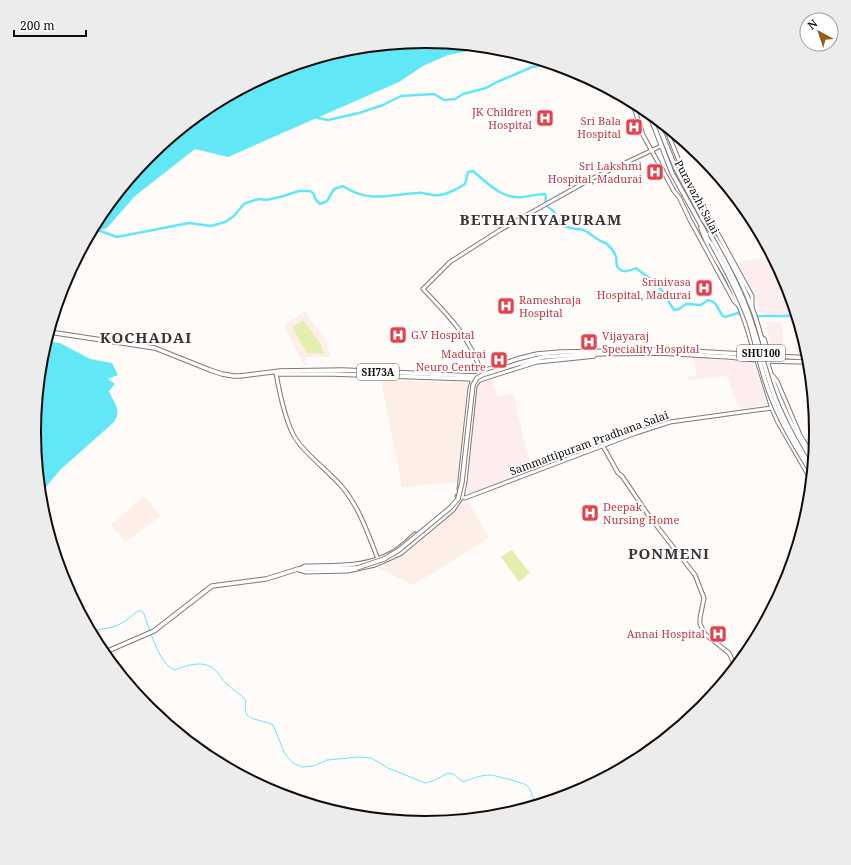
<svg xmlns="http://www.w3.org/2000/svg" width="851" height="865" viewBox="0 0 851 865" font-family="'Noto Serif',serif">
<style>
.commercial{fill:#fdedef}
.built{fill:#feeee8}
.education{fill:#fdeee8}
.green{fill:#e3efae}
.water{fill:#62e7f6}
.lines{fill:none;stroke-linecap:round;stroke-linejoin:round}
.stream{stroke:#62e7f6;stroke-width:1}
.canal{stroke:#62e7f6;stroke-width:2.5}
.secondary-casing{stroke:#7f7876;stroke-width:5}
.primary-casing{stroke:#7f7876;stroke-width:5.5}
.secondary{stroke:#fff;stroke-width:3}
.primary{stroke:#fff;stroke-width:3.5}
.primary-bridge-casing{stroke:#7f7876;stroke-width:5.5;stroke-linecap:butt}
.primary-bridge{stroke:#fff;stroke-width:3.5}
.labels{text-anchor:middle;stroke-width:3.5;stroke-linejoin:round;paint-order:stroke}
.shield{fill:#fff;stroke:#585655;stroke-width:1}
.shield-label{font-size:10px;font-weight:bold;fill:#100d0c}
.health-label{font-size:11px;fill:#be3a42;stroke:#fff;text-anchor:end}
.street-label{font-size:11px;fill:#100d0c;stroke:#fff}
.district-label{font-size:15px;font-weight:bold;letter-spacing:1px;fill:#3b3533;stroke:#fff}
.rim{fill:none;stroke:#100d0c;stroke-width:2}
</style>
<rect width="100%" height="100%" fill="#fffbf9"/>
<g class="commercial">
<path d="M773,256L779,268L784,293H790L795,307L791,311L790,315H773L760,313L752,288L737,262Z"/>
<path d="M766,322H781L785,354H793L794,358L772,355Z"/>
<path d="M805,340L810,356L796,357L795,342Z"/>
<path d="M693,356L721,360L749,362L755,366L767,405L739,409L727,376L688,380L687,377L697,375Z"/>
<path d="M491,378L498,397L513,393L532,472L468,496L467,480L477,385L480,381Z"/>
</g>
<g class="built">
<path d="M381,380L470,383L459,482L402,487Z"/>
<path d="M467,500L489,538L413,585L375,566L401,555Z"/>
</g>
<g class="education">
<path d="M305,311L328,344L327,346L331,357H306V365L304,366L284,326Z"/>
<path d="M144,496L161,516L125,542L111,525Z"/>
</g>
<g class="green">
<path d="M303,320L320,343L324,354L307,353L292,327Z"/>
<path d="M512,550L530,573L519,582L501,557Z"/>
</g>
<g class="water">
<path d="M426,41L489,47L448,55L423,66L399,82L228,157L195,149L135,196L107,228L90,233L100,215L149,156L208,107L276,71L349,48Z"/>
<path d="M46,341L60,343L90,359L112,363L118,375L108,379L115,384L109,391C114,404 123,411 113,423L60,470L46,487L39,488L34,432L42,356Z"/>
</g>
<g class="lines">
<g class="stream">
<path d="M91,633C98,628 105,629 113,627C123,624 130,617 138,611H142L144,614L150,631"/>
<path d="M151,634C155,645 163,666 175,670C186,665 204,660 214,669C219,673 222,680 227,684C233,690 240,694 246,700C241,724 259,717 273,725L285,754L293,763L302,767L314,766L327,760L359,757L371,758L380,763L388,768L425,783L433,781L448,773L453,774L463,782C471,779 481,775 490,775C494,775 524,783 526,785C536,792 528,803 544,804"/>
</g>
<g class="canal">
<path d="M313,117L328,120L359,113L383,105L401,96L434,94L444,100L455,99L463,94L486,88L497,82L532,67L553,64"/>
<path d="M92,230L95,229L117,237L189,223L211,226L225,222L234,216L244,204L249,202L259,199L266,200L280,197L299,191H310L313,193L316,200L320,204L327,201L334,189L343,186C370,204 389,194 418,193C423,192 428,195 433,195C444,197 457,189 465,184L468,172L473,171C487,183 503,200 523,197C531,196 537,194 545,194C547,198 544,202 547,206C548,208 552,209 554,212C556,214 555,218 557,220C564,229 574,228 583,230C589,232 593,237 599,240C602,242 604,242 607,244C610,247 615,252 616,257C617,260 616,263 617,266C621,274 630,271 636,268C643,274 651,278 657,285C664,292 668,301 674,310L679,309L686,304L701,305L708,300C718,302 717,309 723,316L725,317L738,313L743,317"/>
<path d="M749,317C765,314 781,318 797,315"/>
</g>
<defs>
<g id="secondary">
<path d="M632,101L643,135L674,191L679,197L690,220L734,301L739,306"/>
<path d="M664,124L682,168L752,296V306"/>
<path d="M481,372C470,337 448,315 423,289L450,262L500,230L589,180L661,146"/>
<path d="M276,373C279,390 285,418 293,434C302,452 329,471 343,488C360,509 368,534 378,559"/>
<path d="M772,375L777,381L800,435L814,458"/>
<path d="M603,446L618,473L622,476L649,516L695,575L704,598L700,618V624L705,634L729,653L736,668"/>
<path d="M459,489L470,388L473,379"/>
<path d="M457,496L465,498L636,433L670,422L772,408"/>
<path d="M300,569L305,566C337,565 364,568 393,552C401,547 408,540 415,534"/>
<path d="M299,570L306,572L348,571L375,565L400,554L453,510L462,497L465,482L475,386L479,380"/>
</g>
<g id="primary">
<path d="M640,106L644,112L648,113"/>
<path d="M650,116L672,173L711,243"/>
<path d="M655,117L676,169L703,219"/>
<path d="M657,118L664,125"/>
<path d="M702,218C722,246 740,276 752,308C758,323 762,340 766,356L757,360L772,408L778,422L812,481"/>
<path d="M701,228C707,247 719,263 728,280C740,304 748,329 755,355L756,356"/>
<path d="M49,332L155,348L210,370L222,374L234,376H240L280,371L343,370L475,376L479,380"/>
<path d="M762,338L764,339L769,356"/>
<path d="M766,361H767C777,398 794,432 814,464"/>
<path d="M520,363L543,357L589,354L661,353L730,357L767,361L810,362"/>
<path d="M276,373L279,374H333L474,379"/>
<path d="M473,379L481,372L517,359L537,354L561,352L672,350L810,358"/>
<path d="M479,380L536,362L594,356"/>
<path d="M103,653L154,631L212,586L266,579L298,569L357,568"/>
</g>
</defs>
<use href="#secondary" class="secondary-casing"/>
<use href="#primary" class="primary-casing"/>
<use href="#secondary" class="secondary"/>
<use href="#primary" class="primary"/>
<defs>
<g id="primary-bridge">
<path d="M710,234C722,255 734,277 743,299C756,329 762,361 773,392C783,420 798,445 813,471"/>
<path d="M711,243C725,268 739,294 749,322C756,344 760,367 768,389C779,420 796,448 813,475"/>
<path d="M357,568L384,559L399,550L450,508L458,499L462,482L473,385L477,378L482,375L520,363"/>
</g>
</defs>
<use href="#primary-bridge" class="primary-bridge-casing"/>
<use href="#primary-bridge" class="primary-bridge"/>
</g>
<defs>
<symbol id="hospital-square" viewBox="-11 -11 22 22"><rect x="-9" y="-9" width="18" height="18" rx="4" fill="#e0444e" stroke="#fff"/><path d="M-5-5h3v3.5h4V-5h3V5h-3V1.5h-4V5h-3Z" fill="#fff"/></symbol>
</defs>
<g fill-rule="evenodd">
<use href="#hospital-square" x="535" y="108" width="20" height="20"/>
<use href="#hospital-square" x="624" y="117" width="20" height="20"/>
<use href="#hospital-square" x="645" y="162" width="20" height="20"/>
<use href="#hospital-square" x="694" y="278" width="20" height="20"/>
<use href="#hospital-square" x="496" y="296" width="20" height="20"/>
<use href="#hospital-square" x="388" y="325" width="20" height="20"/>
<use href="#hospital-square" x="579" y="332" width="20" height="20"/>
<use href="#hospital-square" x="489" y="350" width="20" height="20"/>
<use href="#hospital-square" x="580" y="503" width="20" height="20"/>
<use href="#hospital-square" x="708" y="624" width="20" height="20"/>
</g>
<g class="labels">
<g class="shield">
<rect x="737" y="345" width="48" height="16" rx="3"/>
<rect x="357" y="364" width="42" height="16" rx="3"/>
</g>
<g class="shield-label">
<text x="761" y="357">SHU100</text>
<text x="378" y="376">SH73A</text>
</g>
<g class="health-label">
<text x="532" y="116">JK Children<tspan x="532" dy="13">Hospital</tspan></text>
<text x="621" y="125">Sri Bala<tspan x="621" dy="13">Hospital</tspan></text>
<text x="642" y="170">Sri Lakshmi<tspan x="642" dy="13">Hospital, Madurai</tspan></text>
<text x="691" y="286">Srinivasa<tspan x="691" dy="13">Hospital, Madurai</tspan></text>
<text x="519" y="304" text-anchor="start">Rameshraja<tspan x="519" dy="13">Hospital</tspan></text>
<text x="411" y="339" text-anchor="start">G.V Hospital</text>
<text x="602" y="340" text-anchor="start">Vijayaraj<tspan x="602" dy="13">Speciality Hospital</tspan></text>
<text x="486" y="358">Madurai<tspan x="486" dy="13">Neuro Centre</tspan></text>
<text x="603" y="511" text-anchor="start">Deepak<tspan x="603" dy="13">Nursing Home</tspan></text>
<text x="705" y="638">Annai Hospital</text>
</g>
<g class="street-label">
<text transform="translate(697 197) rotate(62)" y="4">Puravazhi Salai</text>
<text transform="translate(589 443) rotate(-20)" y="4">Sammattipuram Pradhana Salai</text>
</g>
<g class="district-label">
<text x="541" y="225">BETHANIYAPURAM</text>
<text x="146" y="343">KOCHADAI</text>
<text x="669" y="559">PONMENI</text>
</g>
</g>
<path d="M0 0H851V865H0ZM41 432a384 384 0 1 1 768 0a384 384 0 1 1-768 0Z" fill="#ececec" fill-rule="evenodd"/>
<path class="rim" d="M41 432a384 384 0 1 1 768 0a384 384 0 1 1-768 0Z"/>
<g transform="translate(819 32) rotate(320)"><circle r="19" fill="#ffffff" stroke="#9f9e9e"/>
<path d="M0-3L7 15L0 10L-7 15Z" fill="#965d19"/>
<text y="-6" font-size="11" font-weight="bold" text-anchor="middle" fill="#100d0c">N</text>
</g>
<path d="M14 30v6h72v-6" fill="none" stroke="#100d0c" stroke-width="2"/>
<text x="20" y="30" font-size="12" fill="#100d0c" stroke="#ffffff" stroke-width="3" paint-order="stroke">200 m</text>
</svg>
